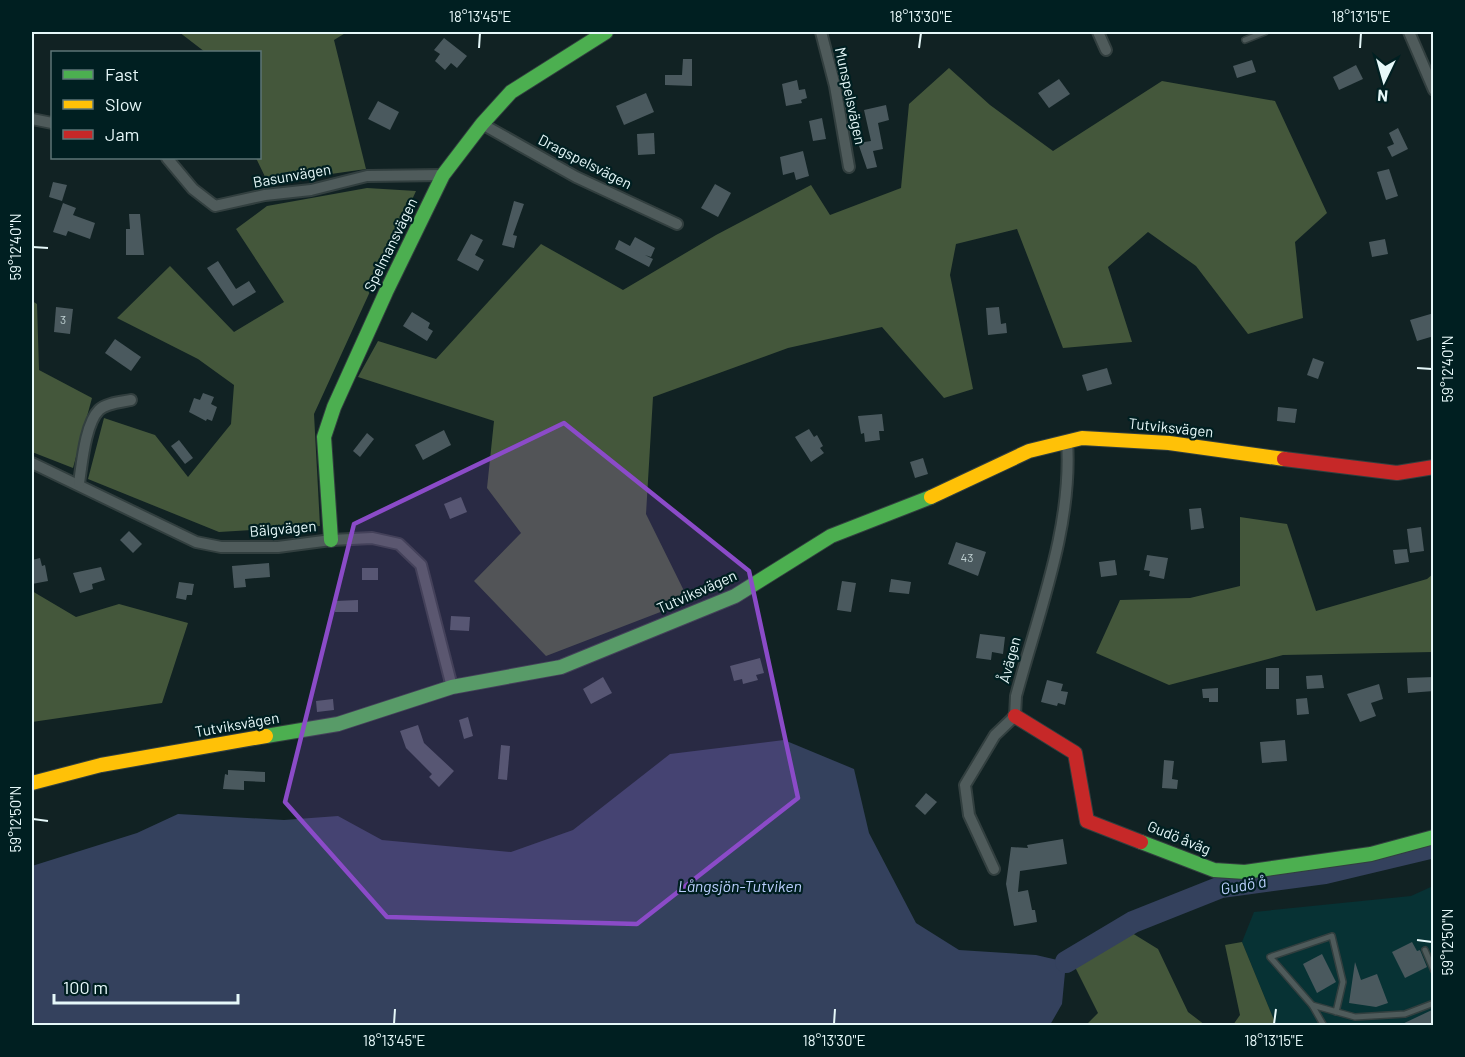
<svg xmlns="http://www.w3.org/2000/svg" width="1465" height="1057" viewBox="0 0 1465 1057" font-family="Barlow,sans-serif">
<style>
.built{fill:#073234}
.forest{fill:#44573b}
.water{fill:#34415d}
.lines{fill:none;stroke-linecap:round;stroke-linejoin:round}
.river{stroke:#34415d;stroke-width:22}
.building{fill:#4a595e}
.lane-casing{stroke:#323f3f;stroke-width:8}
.street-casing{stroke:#323f3f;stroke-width:14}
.fast-casing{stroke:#323f3f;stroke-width:16}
.slow-casing{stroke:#323f3f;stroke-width:16}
.jam-casing{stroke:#323f3f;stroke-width:16}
.lane{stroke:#4f5b5b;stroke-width:5}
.street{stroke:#4f5b5b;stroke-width:10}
.fast{stroke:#4caf50;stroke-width:14}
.slow{stroke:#ffc107;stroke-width:14}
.jam{stroke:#c62828;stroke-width:14}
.marked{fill:#8b4bc8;fill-opacity:0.2;stroke:#8b4bc8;stroke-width:4.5;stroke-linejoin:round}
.ticks{fill:none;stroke:#e6f8f9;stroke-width:2}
.labels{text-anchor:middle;stroke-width:4.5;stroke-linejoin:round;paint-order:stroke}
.number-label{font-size:12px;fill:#bfd0d2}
.street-label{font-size:15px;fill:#e6f8f9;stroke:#001f21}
.water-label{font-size:16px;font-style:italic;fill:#bbcffe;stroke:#001f21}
.neatline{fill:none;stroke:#e6f8f9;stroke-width:2}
.ticks-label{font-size:15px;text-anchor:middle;fill:#e6f8f9}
</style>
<rect width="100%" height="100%" fill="#112223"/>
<path class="built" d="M1433,886V1025H1276L1242,942L1254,912L1411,896Z"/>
<g class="forest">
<path d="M179,32H347L334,40L366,169L268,183L256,158H260V52H205Z"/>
<path d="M949,68L990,105L1053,151L1162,81L1275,101L1327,213L1295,242L1303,318L1248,334L1196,266L1148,232L1108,267L1132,342L1063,348L1017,229L956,244L950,275L973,389L944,398L882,327L788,348L653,397L646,514L689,601L546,656L474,581L521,533L487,488L494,421L358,377L378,341L436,359L541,244L623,290L716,235L811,185L830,215L901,188L909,104Z"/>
<path d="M367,188L416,191L314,414L320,526L219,532L88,479L104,418L155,435L188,477L231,424L234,385L198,359L117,318L170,266L234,332L284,302L236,229L267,206Z"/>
<path d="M32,301L37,304L39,370L92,398L73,468L32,452Z"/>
<path d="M1240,517L1287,524L1316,611L1427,579L1433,574V652L1283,655L1169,685L1096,653L1120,600L1190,598L1240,586Z"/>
<path d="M32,591L76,617L119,604L188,623L162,703L32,722Z"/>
<path d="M1132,933L1158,949L1188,1012L1205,1025H1086L1098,1013L1074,965Z"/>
<path d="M1242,942L1276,1025H1233L1240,1015L1225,945Z"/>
</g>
<path class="water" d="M784,740L854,769L869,833L916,923L959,950L1036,955L1066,962L1062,1004L1050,1025H32V866L137,833L178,814L284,820L338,816L382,840L511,852L573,830L670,754Z"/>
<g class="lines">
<path class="river" d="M1066,962L1133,922L1221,887L1325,873L1434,847"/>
</g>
<g class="building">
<path d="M444,38L467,56L457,68L451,63L445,70L435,61L440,54L434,50Z"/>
<path d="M683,59H692V86L665,85V75H682Z"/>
<path d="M1252,60L1256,72L1237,78L1233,66Z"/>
<path d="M1356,65L1363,79L1339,90L1333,77Z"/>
<path d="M1059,79L1070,94L1049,108L1038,93Z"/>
<path d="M797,80L799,90L805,89L807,98L801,100L802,103L786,106L782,84Z"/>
<path d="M646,93L654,112L624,125L616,106Z"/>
<path d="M378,101L399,112L390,130L368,119Z"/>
<path d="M886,105L889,120L878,123L883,149L873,151L877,167L867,169L858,143L871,141L864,110Z"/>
<path d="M822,118L826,139L813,141L809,121Z"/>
<path d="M1398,128L1408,149L1392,157L1387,147L1394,144L1389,133Z"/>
<path d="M654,133L655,154L638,155L637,134Z"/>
<path d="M803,151L809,176L796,180L794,172L783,175L780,157Z"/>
<path d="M1389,169L1398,196L1386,200L1377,172Z"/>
<path d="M53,182L67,185L62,201L49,197Z"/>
<path d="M715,184L731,193L718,217L701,208Z"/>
<path d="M514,201L524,204L513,235L517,236L514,248L502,245Z"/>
<path d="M63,203L76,208L73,215L95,223L90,239L68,231L66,236L53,232Z"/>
<path d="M129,214H140L144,255H126V229H130Z"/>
<path d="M471,234L483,240L475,255L484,260L478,271L457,260Z"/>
<path d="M635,237L655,248L651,257L645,255L653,259L649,267L615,249L619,240L630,246Z"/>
<path d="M1385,239L1388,254L1372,257L1369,242Z"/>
<path d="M218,261L236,289L249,281L256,292L233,306L207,268Z"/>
<path d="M56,307L73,309L70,334L54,332Z"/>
<path d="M999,307L1001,324L1006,323L1007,333L988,335L986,308Z"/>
<path d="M412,312L430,323L428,328L433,331L427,341L403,326Z"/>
<path d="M1434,313V336L1417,341L1410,320Z"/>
<path d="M115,339L141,357L131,371L105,353Z"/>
<path d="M1313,358L1324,362L1318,379L1307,375Z"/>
<path d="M1107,368L1112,384L1087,391L1082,375Z"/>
<path d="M203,393L214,397L211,404L217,407L212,421L207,419L206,421L189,412L194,398L200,400Z"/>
<path d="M1278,407L1297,409L1295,423L1277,421Z"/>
<path d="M882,414L884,431H879L880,440L865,442L864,433L861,434L858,416Z"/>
<path d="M809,429L814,437L817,435L823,446L820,448L824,453L811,462L795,437Z"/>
<path d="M444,430L451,445L423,460L415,445Z"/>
<path d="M367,433L374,439L360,457L353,451Z"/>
<path d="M179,440L193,458L185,464L171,446Z"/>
<path d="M923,458L928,474L915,478L910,462Z"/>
<path d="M461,497L467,512L450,519L444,504Z"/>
<path d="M1201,508L1204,528L1191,530L1189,509Z"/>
<path d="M1421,527L1424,551L1410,553L1407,529Z"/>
<path d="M129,531L142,544L133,553L120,540Z"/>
<path d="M956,542L986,552L978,576L948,564Z"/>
<path d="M1407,549L1409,562L1395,564L1393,550Z"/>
<path d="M1147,555L1168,558L1164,579L1149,576L1150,571L1144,570Z"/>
<path d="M40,558L42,566L45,565L48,581L32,584V560Z"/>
<path d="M1115,560L1117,575L1101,577L1099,562Z"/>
<path d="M269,563L270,577L245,579L246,587L234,588L232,566Z"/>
<path d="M101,567L105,580L92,584L93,589L80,593L73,573Z"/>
<rect x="362" y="568" width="16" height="12"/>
<path d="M891,579L911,582L909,594L889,592Z"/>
<path d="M842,581L856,583L851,612L837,610Z"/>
<path d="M179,582L194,584L192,595H187L186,600L176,598Z"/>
<path d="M358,600V612H335V601Z"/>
<path d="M451,616L470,617L469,631L450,630Z"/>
<path d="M980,634L1005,637L1003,654L992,652L991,660L976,658Z"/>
<path d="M760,658L764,673L756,675L758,680L743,684L742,679L734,681L730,666Z"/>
<rect x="1266" y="668" width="13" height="21"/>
<path d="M1322,675L1324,688L1307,689L1306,676Z"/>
<path d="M603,677L612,693L591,704L583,689Z"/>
<path d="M1434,677V691L1408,693L1407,678Z"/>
<path d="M1047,680L1063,684L1061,691L1068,692L1065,705L1058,703L1057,706L1041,702Z"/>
<path d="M1379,684L1383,699L1371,703L1376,716L1360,722L1347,694Z"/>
<path d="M1218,688V702H1209V698H1203L1202,689Z"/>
<path d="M1307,698L1309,714L1297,715L1296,699Z"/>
<path d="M333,699L334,710L317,712L316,701Z"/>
<path d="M468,717L473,736L464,739L459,720Z"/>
<path d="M418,725L424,743L454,771L439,787L429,777L432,774L406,748L400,731Z"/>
<path d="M1285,740L1287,761L1262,763L1260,742Z"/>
<path d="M501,745L510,746L507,780L498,779Z"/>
<path d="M1164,760L1174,761L1172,779L1178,780L1177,789L1162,788Z"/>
<path d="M228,770L265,772V782L244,781V790L223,789L225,774L228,775Z"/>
<path d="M926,793L937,802L925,815L915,806Z"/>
<path d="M1063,839L1067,864L1020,871L1018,892L1028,890L1032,910H1035L1037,922L1014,926L1006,884L1011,847L1028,848L1027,845Z"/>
<path d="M1412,942L1417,951L1420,950L1427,967L1405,978L1392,952Z"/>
<path d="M1322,954L1336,982L1317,993L1303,964Z"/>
<path d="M1355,962L1361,980L1377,974L1388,1003L1376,1007L1349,1003Z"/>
<path d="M1434,1009V1024L1398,1026Z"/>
</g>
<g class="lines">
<defs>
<g id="lane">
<path d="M1245,40L1265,32"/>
<path d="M1425,950L1434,971"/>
<path d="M1312,1005L1324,1026"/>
<path d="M1336,1012L1343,982L1332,936L1270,957L1312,1005L1355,1017L1405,1014L1434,1003"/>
</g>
<g id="street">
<path d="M821,32L835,86L849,167"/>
<path d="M1098,32L1106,50"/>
<path d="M1409,32L1434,90"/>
<path d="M32,119L52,123"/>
<path d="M482,124L576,177L677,224"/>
<path d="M167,158L193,189L215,206L265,195L311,190L367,176L443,175"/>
<path d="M32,463L196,542L221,547H278L331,540L372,538L399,544L421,565L452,687"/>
<path d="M79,483C82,464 85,424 99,410C106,403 122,402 131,400"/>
<path d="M994,869L969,815L965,785L995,735L1015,716L1016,696C1038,614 1073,526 1067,441"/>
</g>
<g id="fast">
<path d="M331,540L324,437L334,407L386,292L443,175L482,124L511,92L606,32"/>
<path d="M266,736L338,724L452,687L561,667L735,596L831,536L931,497"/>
<path d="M1141,842L1214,870L1245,872L1371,854L1434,837"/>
</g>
<g id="slow">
<path d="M931,497L1029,451L1082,438L1169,443L1284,459"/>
<path d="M32,783L101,765L266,736"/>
</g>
<g id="jam">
<path d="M1284,459L1397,473L1434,467"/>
<path d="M1015,716L1075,753L1087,821L1141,842"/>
</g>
</defs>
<use href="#lane" class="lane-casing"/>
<use href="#street" class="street-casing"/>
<use href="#fast" class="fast-casing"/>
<use href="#slow" class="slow-casing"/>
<use href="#jam" class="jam-casing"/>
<use href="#lane" class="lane"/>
<use href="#street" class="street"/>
<use href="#fast" class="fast"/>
<use href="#slow" class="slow"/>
<use href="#jam" class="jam"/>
</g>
<path class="marked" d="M564,423L749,571L798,798L637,924L387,917L285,802L354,524Z"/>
<path class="ticks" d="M479,48L480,33M919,48L921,33M1360,48L1361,33M33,247L48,248M1417,368L1432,369M33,819L48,821M1417,940L1432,942M394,1024L395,1009M834,1024L835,1009M1274,1024L1276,1009"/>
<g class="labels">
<g class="number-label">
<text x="63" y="324">3</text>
<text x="967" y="562">43</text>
</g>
<g class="street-label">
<text transform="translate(850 96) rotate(78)" y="5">Munspelsvägen</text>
<text transform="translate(585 162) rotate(27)" y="5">Dragspelsvägen</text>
<text transform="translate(292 176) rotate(-10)" y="5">Basunvägen</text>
<text transform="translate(391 245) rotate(-64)" y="5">Spelmansvägen</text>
<text transform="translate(1171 428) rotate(6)" y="5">Tutviksvägen</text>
<text transform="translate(283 529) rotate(-5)" y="5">Bälgvägen</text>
<text transform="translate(697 592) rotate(-24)" y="5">Tutviksvägen</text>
<text transform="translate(1010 660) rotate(-75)" y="5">Åvägen</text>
<text transform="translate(237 725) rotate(-10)" y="5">Tutviksvägen</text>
<text transform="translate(1179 838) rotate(22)" y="5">Gudö åväg</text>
</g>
<g class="water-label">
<text transform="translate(1243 885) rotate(-10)" y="6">Gudö å</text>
<text x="740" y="892">Långsjön-Tutviken</text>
</g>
</g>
<rect width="1465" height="1057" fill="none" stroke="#001f21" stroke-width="66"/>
<rect x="51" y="51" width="210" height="108" fill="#001f21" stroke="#5c7677" stroke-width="1.5"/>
<rect x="63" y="70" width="30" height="9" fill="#4caf50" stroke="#5c7677" stroke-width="1.5"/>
<text x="105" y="81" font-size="18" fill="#e6f8f9">Fast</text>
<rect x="63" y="100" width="30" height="9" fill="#ffc107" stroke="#5c7677" stroke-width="1.5"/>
<text x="105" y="111" font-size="18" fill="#e6f8f9">Slow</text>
<rect x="63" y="130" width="30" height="9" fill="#c62828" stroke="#5c7677" stroke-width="1.5"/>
<text x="105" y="141" font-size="18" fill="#e6f8f9">Jam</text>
<g transform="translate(1384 81) rotate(185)" stroke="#001f21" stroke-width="4.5" paint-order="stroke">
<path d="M0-4.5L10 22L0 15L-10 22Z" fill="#e6f8f9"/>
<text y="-9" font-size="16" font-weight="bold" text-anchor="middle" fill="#e6f8f9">N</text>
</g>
<path d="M54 994v9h184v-9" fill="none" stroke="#e6f8f9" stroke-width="3"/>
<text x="63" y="994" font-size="18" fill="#e6f8f9" stroke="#001f21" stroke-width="4.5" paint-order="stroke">100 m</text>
<rect x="33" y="33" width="1399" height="991" class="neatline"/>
<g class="ticks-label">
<text x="480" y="22">18°13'45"E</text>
<text x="921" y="22">18°13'30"E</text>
<text x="1361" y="22">18°13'15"E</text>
<text transform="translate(16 247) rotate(-90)" y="5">59°12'40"N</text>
<text transform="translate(1448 369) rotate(-90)" y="5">59°12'40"N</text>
<text transform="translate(16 819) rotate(-90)" y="5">59°12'50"N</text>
<text transform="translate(1448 942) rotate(-90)" y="5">59°12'50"N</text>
<text x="394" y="1046">18°13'45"E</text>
<text x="834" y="1046">18°13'30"E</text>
<text x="1274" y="1046">18°13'15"E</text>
</g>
</svg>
